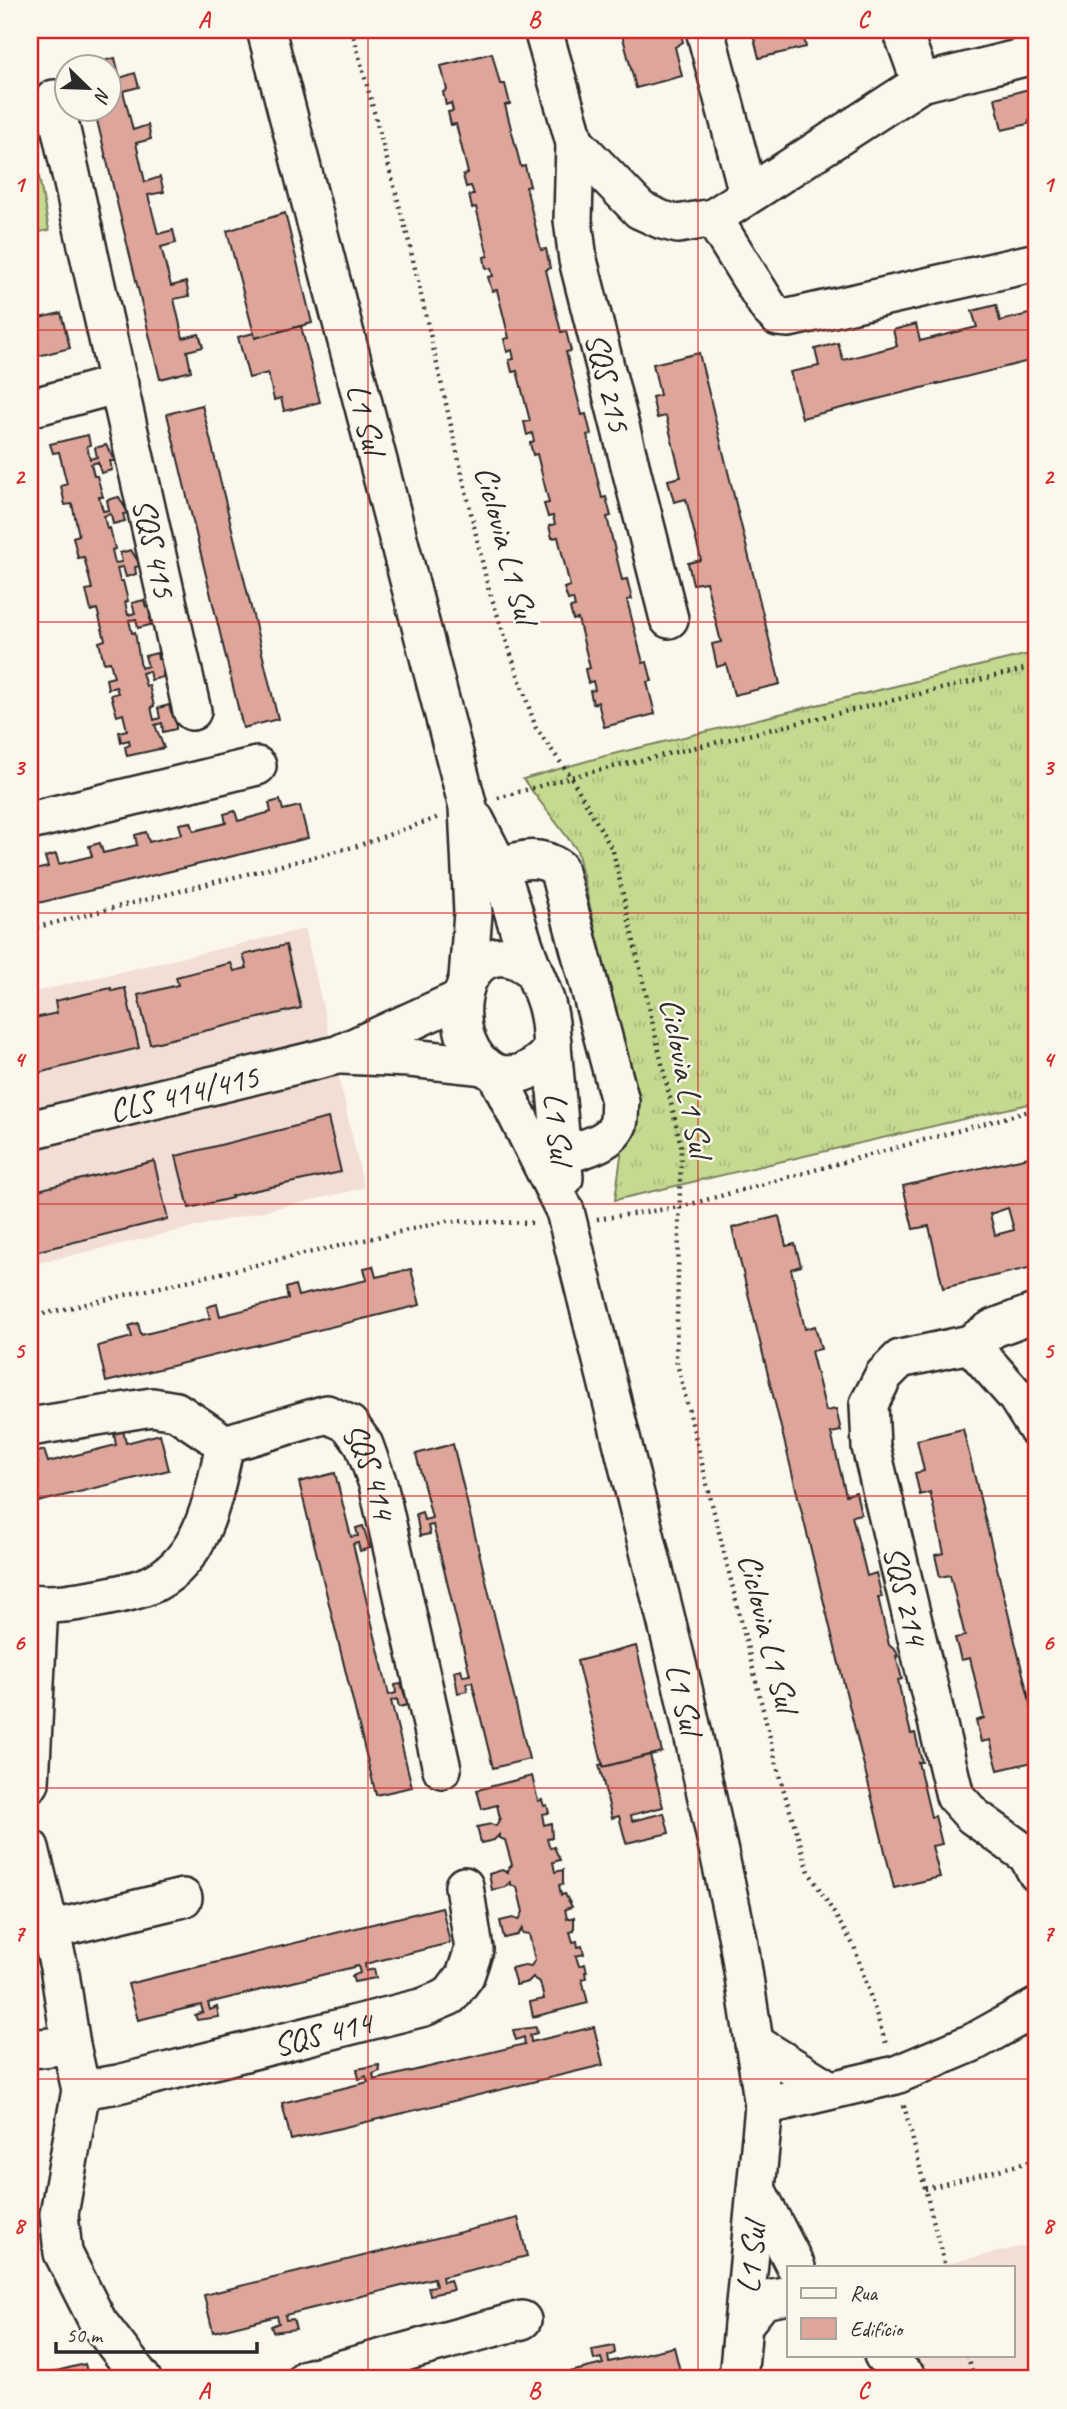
<svg xmlns="http://www.w3.org/2000/svg" width="1067" height="2409" viewBox="0 0 1067 2409" font-family="Caveat,sans-serif">
<style>
.built{fill:#f2ded4}
.grass{fill:url(#grass-tufts);stroke:#78825e;stroke-width:2}
.building{fill:#dea59b;stroke:#2b2b2b;stroke-width:2;fill-rule:evenodd}
.lines{fill:none;stroke-linecap:round;stroke-linejoin:round}
.minor-casing{stroke:#2b2b2b;stroke-width:42}
.path{stroke:#2b2b2b;stroke-width:4.5;stroke-dasharray:2 5;stroke-linecap:butt}
.minor{stroke:#fbf7ec;stroke-width:37}
.grid{fill:none;stroke:#d62828;stroke-width:2;stroke-opacity:0.55}
.labels{text-anchor:middle;stroke-width:5;stroke-linejoin:round;paint-order:stroke}
.street-label{font-size:33px;fill:#2b2b2b;stroke:#fbf7ec}
.neatline{fill:none;stroke:#d62828;stroke-width:2.5}
.grid-label{font-size:23px;text-anchor:middle;font-weight:bold;fill:#d62828}
</style>
<defs>
<pattern id="grass-tufts" width="24" height="20" patternUnits="userSpaceOnUse" patternTransform="scale(1.75)"><rect width="24" height="20" fill="#c5da90"/><path d="M3 7l-1-3M5 7V3M7 7l1-3M15 17l-1-3M17 17v-4M19 17l1-3" fill="none" stroke="#a9bb7c"/></pattern>
</defs>
<rect width="100%" height="100%" fill="#fbf7ec"/>
<filter id="ink" filterUnits="userSpaceOnUse"><feTurbulence type="fractalNoise" baseFrequency=".0143" numOctaves="2"/><feDisplacementMap in="SourceGraphic" scale="14" xChannelSelector="R" yChannelSelector="G"/><feConvolveMatrix kernelMatrix="1 2 1 2 8 2 1 2 1" color-interpolation-filters="sRGB"/></filter>
<g filter="url(#ink)">
<g class="built">
<path d="M305,929L364,1188L30,1265V993Z"/>
<path d="M1037,2243V2379H908L902,2355H1013V2267H934Z"/>
</g>
<g class="grass">
<path d="M30,129L49,230L30,234Z"/>
<path d="M1037,652V1102L615,1200L631,1083L577,850L523,779L605,756Z"/>
</g>
<g class="building">
<path d="M621,30H680L683,42L675,47L682,76L636,88Z"/>
<path d="M752,30H802L806,47L759,58Z"/>
<path d="M492,53L500,84H505L510,104L505,105L521,167L525,166L530,186L526,187L541,250L546,249L550,268L546,270L561,332L566,331L571,351L566,352L582,415L586,414L591,434L587,435L602,498L606,497L611,516L607,517L622,580L627,579L632,599L627,600L643,663L647,662L652,681L647,682L655,714L604,727L598,702L593,704L590,691L595,690L593,681L588,683L585,669L590,668L578,619L573,620L570,608L575,607L573,599L568,600L564,588L570,586L558,537L552,538L549,526L555,524L553,516L548,517L544,504L549,503L537,454L533,455L530,443L534,441L532,433L527,435L524,422L530,421L517,371L512,372L509,360L514,359L512,350L507,352L504,339L509,338L497,290L492,291L488,277L493,276L491,268L486,269L484,257L488,256L476,207L472,208L469,195L474,194L471,186L466,187L463,175L468,173L456,124L451,125L448,112L453,111L451,103L446,105L443,92L447,90L441,66Z"/>
<path d="M115,58L120,78L135,73L139,87L123,91L133,130L148,125L151,139L136,143L145,182L160,177L164,192L148,195L158,234L173,230L176,243L161,247L171,286L186,282L189,296L174,299L183,338L199,334L203,347L187,351L191,371L160,379L94,108H108V66H84Z"/>
<path d="M1029,89L1031,93L1037,92V118L1029,120L1028,124L1002,130L995,98Z"/>
<path d="M285,213L312,323L255,338L227,231Z"/>
<path d="M996,305L1000,321L1037,312V359L802,418L790,372L819,366L815,349L838,343L843,360L897,346L893,330L916,324L920,341L977,327L972,311Z"/>
<path d="M61,313L70,348L30,358V320Z"/>
<path d="M301,326L320,402L284,411L281,398L274,400L268,373L249,378L238,337L254,333L255,338Z"/>
<path d="M699,353L780,684L734,695L726,664L717,667L712,644L721,642L706,582L693,584L688,563L701,560L686,499L674,502L668,480L681,477L666,416L657,418L652,397L660,395L653,364Z"/>
<path d="M202,405L278,719L243,728L167,414Z"/>
<path d="M88,435L90,445L87,446L90,459L97,457L95,448L106,445L115,461H110L112,470L101,473L98,462L91,464L94,476H97L103,497H99L103,511L109,510L107,500L119,497L128,513L123,514L125,521L113,524L111,514L104,516L107,529L110,528L115,549L112,550L115,563L122,562L120,553L131,550L141,566L135,567L136,574L126,577L123,567L117,568L120,581H123L128,601L125,602L128,615L135,613L132,603L144,600L146,607L150,606V625L138,628L136,619L129,620L132,633L135,632L141,668L148,666L145,656L157,653L158,659L163,658V677L151,680L149,671L142,673L146,686L149,685L154,706L151,707L154,720L160,718L158,708L169,705L171,712L176,710V729L163,732L162,723L155,725L164,748L127,756L125,747L130,745L129,740L121,742L119,732L127,730L123,714L117,716L111,695L118,693L116,687L108,689L106,679L114,677L110,662L104,663L99,642L105,640L97,609L91,611L86,590L92,589L84,557L78,558L73,537L79,535L72,504L65,505L61,486L67,484L59,452L53,453L50,444Z"/>
<path d="M280,800L283,810L300,806L308,838L30,905V871L48,867L45,857L56,854L59,864L92,856L89,846L100,843L103,853L137,845L135,835L146,832L149,842L182,834L179,824L191,822L194,831L226,823L224,814L235,811L238,821L271,812L269,803Z"/>
<path d="M286,945L301,1008L150,1044L138,995L178,985L176,977L231,963L234,971L247,968L243,955Z"/>
<path d="M111,988L112,991L125,988L139,1048L30,1075V1019L57,1013L55,1001Z"/>
<path d="M328,1118L341,1172L243,1193L231,1196L232,1198L189,1208L176,1156Z"/>
<path d="M1037,1155V1266L943,1288L929,1226L913,1229L903,1186ZM1008,1208L1014,1230L995,1235L990,1214Z"/>
<path d="M154,1161L168,1219L30,1253V1192Z"/>
<path d="M779,1216L786,1246L795,1244L801,1266L791,1269L805,1329L815,1326L821,1349L811,1351L826,1411L836,1409L841,1431L831,1433L846,1495L856,1492L861,1514L852,1516L867,1576L876,1573L882,1597H878L889,1645L896,1651L898,1656H896L902,1679L898,1680L900,1690L911,1734L915,1733L922,1762H918L931,1817L935,1816L942,1844L932,1846L940,1877L894,1888L732,1228Z"/>
<path d="M373,1266L376,1277L411,1269L420,1305L106,1382L98,1346L132,1337L129,1326L138,1323L141,1335L210,1318L207,1307L217,1304L220,1316L288,1299L286,1288L295,1285L298,1296L367,1280L364,1268Z"/>
<path d="M963,1429L1037,1731V1761L998,1770L990,1740L981,1742L976,1721L984,1718L970,1658L961,1660L955,1638L965,1636L950,1575L940,1577L935,1555L944,1553L930,1492L920,1495L915,1473L924,1471L917,1440Z"/>
<path d="M123,1431L126,1443L160,1434L169,1470L30,1504V1466L38,1464L35,1453L44,1450L48,1462L116,1445L114,1434Z"/>
<path d="M453,1444L529,1759L493,1768L472,1682L466,1683L468,1691L458,1693L454,1671L461,1669L463,1676L470,1675L433,1525L428,1526L430,1534L420,1536L416,1514L422,1512L424,1520L432,1518L416,1454Z"/>
<path d="M335,1473L351,1537L358,1536L356,1528L363,1526L370,1548L360,1551L358,1543L353,1544L389,1695L396,1693L395,1685L401,1684L408,1705L399,1707L397,1699L391,1701L412,1787L376,1795L299,1482Z"/>
<path d="M636,1646L662,1752L603,1767L577,1661Z"/>
<path d="M650,1755L663,1807L631,1815L632,1821L664,1813L669,1833L626,1843L619,1816L612,1818L599,1765L603,1764V1767Z"/>
<path d="M532,1776L538,1801L542,1800L544,1806L547,1805L549,1813L542,1814L544,1825L551,1823L552,1838L547,1839L550,1848L554,1847L560,1860L553,1862L555,1872L563,1870V1884L559,1885L561,1895L565,1894L572,1907L565,1909L567,1919L574,1917V1931L570,1932L573,1942L577,1941L578,1947L582,1946L584,1954L576,1956L579,1966L585,1964L587,1972H585L586,1978L582,1979L588,2003L533,2017L530,2002L544,1999L540,1982L534,1979L533,1977L528,1982L516,1985L511,1968L525,1965L531,1966L535,1960L529,1934L522,1933V1929L517,1935L504,1938L500,1921L513,1918L519,1920L523,1912L517,1887L511,1885L510,1882L505,1887L492,1890L489,1874L502,1870L508,1873L507,1870L512,1865L505,1840L499,1838V1835L494,1840L481,1843L477,1827L491,1824L496,1826L500,1818L497,1805L482,1809L477,1790Z"/>
<path d="M442,1907L450,1943L365,1964L366,1971L374,1969L376,1978L354,1982L352,1976L360,1973L358,1966L208,2003L210,2010L217,2007L219,2017L197,2020L195,2015L203,2012L201,2005L138,2020L128,1984Z"/>
<path d="M536,2027L537,2033L530,2035L531,2042L594,2027L603,2065L291,2140L282,2103L368,2082L366,2076L359,2079L357,2069L379,2065L380,2071L373,2074L374,2080L525,2044L524,2037L516,2040L513,2030Z"/>
<path d="M518,2218L527,2256L442,2277L443,2282L450,2280L453,2290L430,2295L428,2287L436,2286L434,2278L285,2315L286,2320L293,2319L296,2329L273,2332L271,2326L279,2323L277,2316L213,2332L204,2295Z"/>
<path d="M1037,2259V2298L1030,2266L1031,2260Z"/>
<path d="M614,2346L615,2353L608,2356L609,2362L674,2347L682,2379H541L603,2364L601,2358L594,2360L592,2350Z"/>
<path d="M85,2364L89,2379H54L52,2372Z"/>
</g>
<g class="lines">
<defs>
<g id="minor">
<path id="s1" d="M266,30L468,807L473,913L468,978"/>
<path d="M543,30L575,143L640,210L662,220L678,224L713,218L921,83L1037,54"/>
<path d="M705,30L748,193"/>
<path d="M902,30L921,83"/>
<path id="s2" d="M54,99L192,711"/>
<path id="s3" d="M575,143L573,220L578,260L669,619"/>
<path d="M713,218L769,308L778,317L789,318L1037,262"/>
<path d="M30,408L119,384"/>
<path d="M475,820C483,836 492,852 499,868C512,901 519,937 533,969C543,994 550,1008 551,1035C551,1039 553,1043 552,1046C549,1056 538,1064 530,1069C521,1075 505,1077 494,1072C444,1050 453,940 514,959C520,961 527,966 532,969"/>
<path d="M30,821L257,766"/>
<path d="M499,867C520,860 538,854 558,868L620,1101C619,1107 620,1118 618,1124C610,1144 582,1149 564,1155"/>
<path id="s4" d="M552,1046L564,1178"/>
<path d="M342,1055L410,1058L485,1066"/>
<path id="s5" d="M496,1073L565,1211L682,1684L738,1939L764,2106L743,2325"/>
<path id="s6" d="M30,1130L337,1055L462,998"/>
<path id="s7" d="M1037,1312L994,1328L970,1344L900,1359L884,1375L869,1404L871,1447L955,1796L973,1816L1027,1855L1037,1873"/>
<path d="M970,1344L1016,1396L1037,1429"/>
<path d="M30,1427L152,1407L176,1411L225,1444"/>
<path id="s8" d="M30,1603C54,1606 81,1601 104,1597C120,1594 141,1590 156,1582C205,1556 214,1493 225,1444L327,1414L349,1424L364,1445L378,1484L442,1769"/>
<path d="M30,1783L39,1604"/>
<path d="M30,1848L59,1967L71,2045L81,2090L59,2214L63,2253L98,2322L142,2379"/>
<path d="M50,1930L183,1898"/>
<path d="M754,2043L830,2090"/>
<path d="M30,2049L71,2045"/>
<path id="s9" d="M81,2090L118,2084L424,2007L450,1996L465,1976L474,1949L464,1886"/>
<path d="M764,2106L896,2075L974,2042L1037,2007"/>
<path d="M757,2191L796,2267"/>
<path d="M883,2355L908,2379"/>
<path d="M306,2379L522,2320"/>
<path d="M738,2379L743,2325L763,2300L789,2295"/>
</g>
</defs>
<use href="#minor" class="minor-casing"/>
<g class="path">
<path d="M352,30L408,238L488,587L536,728L571,777L613,851L681,1146L676,1359L780,1778L809,1872L854,1946L887,2047"/>
<path d="M498,798L571,777L1037,666"/>
<path d="M30,929L357,846L439,817"/>
<path d="M597,1219L680,1207L1037,1109"/>
<path d="M30,1317L447,1221L536,1223"/>
<path d="M904,2105L945,2267"/>
<path d="M925,2189L1037,2160"/>
<path d="M968,2355L974,2379"/>
</g>
<use href="#minor" class="minor"/>
</g>
</g>
<path class="grid" d="M368,30V2379M698,30V2379M30,330H1037M30,622H1037M30,913H1037M30,1204H1037M30,1496H1037M30,1788H1037M30,2079H1037"/>
<g class="labels">
<g class="street-label">
<text dy="12" stroke="none"><textPath href="#s3" startOffset="243">SQS 215</textPath></text>
<text dy="12" stroke="none"><textPath href="#s1" startOffset="401">L1 Sul</textPath></text>
<text transform="translate(507 544) rotate(75)" y="12">Ciclovia L1 Sul</text>
<text dy="12" stroke="none"><textPath href="#s2" startOffset="460">SQS 415</textPath></text>
<text transform="translate(687 1077) rotate(79)" y="12">Ciclovia L1 Sul</text>
<text dy="12" stroke="none"><textPath href="#s6" startOffset="158">CLS 414/415</textPath></text>
<text dy="12" stroke="none"><textPath href="#s4" startOffset="82">L1 Sul</textPath></text>
<text dy="12" stroke="none"><textPath href="#s8" startOffset="471">SQS 414</textPath></text>
<text dy="12" stroke="none"><textPath href="#s7" startOffset="397">SQS 214</textPath></text>
<text transform="translate(769 1632) rotate(76)" y="12">Ciclovia L1 Sul</text>
<text dy="12" stroke="none"><textPath href="#s5" startOffset="656">L1 Sul</textPath></text>
<text dy="12" stroke="none"><textPath href="#s9" startOffset="248">SQS 414</textPath></text>
<text transform="translate(750 2258) rotate(-84)" y="12">L1 Sul</text>
</g>
</g>
<rect width="1067" height="2409" fill="none" stroke="#fbf7ec" stroke-width="77"/>
<rect x="787" y="2266" width="228" height="91" fill="#fbf7ec" stroke="#a8a59f" stroke-width="2"/>
<rect x="801" y="2288" width="35" height="10" fill="#fbf7ec" stroke="#a8a59f" stroke-width="2"/>
<text x="850" y="2300" font-size="21" fill="#2b2b2b">Rua</text>
<rect x="801" y="2318" width="35" height="21" fill="#dea59b" stroke="#a8a59f" stroke-width="2"/>
<text x="850" y="2336" font-size="21" fill="#2b2b2b">Edifício</text>
<g transform="translate(88 88) rotate(113)"><circle r="33" fill="#fbf7ec" stroke="#a8a59f" stroke-width="2"/>
<path d="M0-5L12 26L0 18L-12 26Z" fill="#2b2b2b"/>
<text y="-10" font-size="19" font-weight="bold" text-anchor="middle" fill="#2b2b2b">N</text>
</g>
<path d="M56 2342v10h201v-10" fill="none" stroke="#2b2b2b" stroke-width="3.5"/>
<text x="66" y="2342" font-size="21" fill="#2b2b2b" stroke="#fbf7ec" stroke-width="5" paint-order="stroke">50 m</text>
<rect x="38" y="38" width="990" height="2332" class="neatline"/>
<g class="grid-label">
<text x="204" y="27">A</text>
<text x="534" y="27">B</text>
<text x="863" y="27">C</text>
<text x="19" y="192">1</text>
<text x="1048" y="192">1</text>
<text x="19" y="484">2</text>
<text x="1048" y="484">2</text>
<text x="19" y="775">3</text>
<text x="1048" y="775">3</text>
<text x="19" y="1067">4</text>
<text x="1048" y="1067">4</text>
<text x="19" y="1358">5</text>
<text x="1048" y="1358">5</text>
<text x="19" y="1650">6</text>
<text x="1048" y="1650">6</text>
<text x="19" y="1941">7</text>
<text x="1048" y="1941">7</text>
<text x="19" y="2233">8</text>
<text x="1048" y="2233">8</text>
<text x="204" y="2398">A</text>
<text x="534" y="2398">B</text>
<text x="863" y="2398">C</text>
</g>
</svg>
